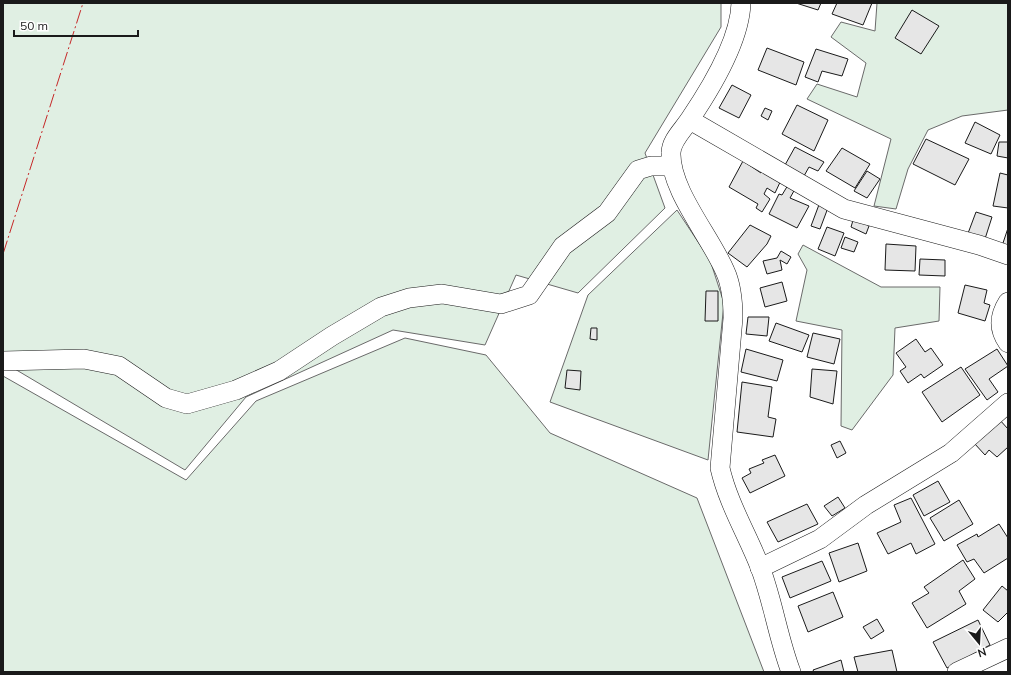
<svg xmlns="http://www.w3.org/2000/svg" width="1011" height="675" viewBox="0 0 1011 675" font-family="Mulish,sans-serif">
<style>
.green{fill:#e0efe3;stroke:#6a6a6a}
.building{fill:#e6e6e6;stroke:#1a1a1a}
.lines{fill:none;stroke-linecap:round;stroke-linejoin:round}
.minor-casing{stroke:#1a1a1a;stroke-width:20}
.minor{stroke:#fff;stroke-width:19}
.power{stroke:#c62828;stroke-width:1;stroke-dasharray:14 3 2 3;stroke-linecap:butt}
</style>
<rect width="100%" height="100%" fill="#fff"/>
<g class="green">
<path d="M3,3H721V27L645,153L665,208L578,293L516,275L485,345L393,330L246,397L185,470L3,362Z"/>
<path d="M877,3H1008V110L962,116L928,130L908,169L896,209L874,206L891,139L807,99L817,84L857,97L866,63L831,37L841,22L875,31Z"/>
<path d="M677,210L710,260L724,303L708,460L550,402L588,295Z"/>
<path d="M803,245L881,287H940L939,321L895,328L893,375L852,430L841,426L842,330L796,321L807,270L798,254Z"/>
<path d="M405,338L486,355L550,433L697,498L764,672H3V376L186,480L256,401Z"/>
</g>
<g class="building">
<path d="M796,3H821L818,10Z"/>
<path d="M837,3H872L863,25L832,14Z"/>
<path d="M912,10L939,26L921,54L895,38Z"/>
<path d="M767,48L804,62L796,85L758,70Z"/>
<path d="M816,49L848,59L842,76L822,71L818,82L805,77Z"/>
<path d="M732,85L751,95L739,118L719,108Z"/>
<path d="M797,105L828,120L814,151L782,134Z"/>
<path d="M765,108L772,111L768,120L761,116Z"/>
<path d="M975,122L1000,135L991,154L965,143Z"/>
<path d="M926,139L969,159L955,185L913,164Z"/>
<path d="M999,142H1008V158L997,156Z"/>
<path d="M795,147L824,162L818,171L809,167L804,176L785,165Z"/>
<path d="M842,148L870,164L855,188L826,171Z"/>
<path d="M743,161L761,173L765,166L782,178L775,193L767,188L764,194L770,199L762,212L756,208L758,204L729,187Z"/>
<path d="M867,171L880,179L867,198L854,191Z"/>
<path d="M1000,173L1008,175V208L993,206Z"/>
<path d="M788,185L795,189L790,198L809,206L797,228L769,214L779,194L782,195Z"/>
<path d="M820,202L829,205L820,229L811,226Z"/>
<path d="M976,212L992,217L984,242L967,236Z"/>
<path d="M854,217L869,226L866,234L851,227Z"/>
<path d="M750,225L771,236L767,244L747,267L728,253Z"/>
<path d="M827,227L844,233L835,256L818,249Z"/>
<path d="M1008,228V248L1002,246Z"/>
<path d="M845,237L858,242L854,252L841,248Z"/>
<path d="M886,244L916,246L915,271L885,270Z"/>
<path d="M781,251L791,257L787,264L780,260L782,270L767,274L763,261L777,258Z"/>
<path d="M920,259L945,260V276L919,275Z"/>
<path d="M782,282L787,301L765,307L760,288Z"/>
<path d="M965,285L987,290L984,303L990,305L985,321L958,313Z"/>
<path d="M706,291H718V321H705Z"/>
<path d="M748,317H769L767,336L746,334Z"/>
<path d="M776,323L809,335L802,352L769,341Z"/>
<path d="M591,328H597V340L590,339Z"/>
<path d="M813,333L840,339L834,364L807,357Z"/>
<path d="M916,339L925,352L931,348L943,365L924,378L921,374L908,383L900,371L906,367L896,353Z"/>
<path d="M746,349L783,360L777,381L741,372Z"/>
<path d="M997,349L1008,366L989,379L998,392L987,400L965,369Z"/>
<path d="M961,367L980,395L942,422L922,392Z"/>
<path d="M812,369L837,371L833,404L810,397Z"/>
<path d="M567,370L581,371L580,390L565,388Z"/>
<path d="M742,382L772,387L768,417L776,419L773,437L737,432Z"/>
<path d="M999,419L1008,429V447L997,457L989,450L985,455L974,443Z"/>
<path d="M840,441L846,453L837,458L831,445Z"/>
<path d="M775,455L785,476L750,493L742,478L751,473L749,469L764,463L762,460Z"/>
<path d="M938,481L950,502L924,516L913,495Z"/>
<path d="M838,497L845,508L832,516L824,506Z"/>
<path d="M911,498L935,544L916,554L911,543L888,554L877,533L901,522L894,505Z"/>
<path d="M959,500L973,524L944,541L930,518Z"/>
<path d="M807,504L818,524L778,542L767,522Z"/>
<path d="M999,524L1008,538V558L984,573L974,559L967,562L957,545L977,534L978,537Z"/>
<path d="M858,543L867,571L839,582L829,553Z"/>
<path d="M963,560L975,579L959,591L966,604L927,628L912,603L929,593L924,587Z"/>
<path d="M822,561L831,581L790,598L782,577Z"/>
<path d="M1002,586L1008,591V612L998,622L983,610Z"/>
<path d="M833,592L843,617L808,632L798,606Z"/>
<path d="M877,619L884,631L871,639L863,627Z"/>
<path d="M978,620L990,645L947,668L933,642Z"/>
<path d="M892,650L897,672H858L854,657Z"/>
<path d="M841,660L844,672H814L813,670Z"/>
</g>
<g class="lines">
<defs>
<g id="minor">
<path d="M741,3C740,41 711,88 690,119C684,129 671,140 671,153C670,190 710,236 725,271C732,286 733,302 733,318L720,468C728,503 747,534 760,567C773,601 778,638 791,672"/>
<path d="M690,120L844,209L979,245L1008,255"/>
<path d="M1008,302C999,316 998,329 1008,343"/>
<path d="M3,361L84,359L119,366L166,398L187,404L236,390L279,371L332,336L381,307L409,298L442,294L501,304L529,295L563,246L607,213L638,170L651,166H671"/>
<path d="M760,568L820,539L866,505L951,453L1008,403"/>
<path d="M957,672L1008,648"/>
</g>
</defs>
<use href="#minor" class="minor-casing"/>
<use href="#minor" class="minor"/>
<path class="power" d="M3,254L83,3"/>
</g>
<rect width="1011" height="675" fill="none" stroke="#1a1a1a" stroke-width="8"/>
<g transform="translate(979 643) rotate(162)" stroke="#ffffff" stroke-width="3" paint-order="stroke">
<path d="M0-3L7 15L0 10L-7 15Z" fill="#1a1a1a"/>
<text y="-6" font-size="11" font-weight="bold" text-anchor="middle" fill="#1a1a1a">N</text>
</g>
<path d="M14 30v6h124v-6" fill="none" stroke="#1a1a1a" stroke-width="2"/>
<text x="20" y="30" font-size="12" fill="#1a1a1a" stroke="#ffffff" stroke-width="3" paint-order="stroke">50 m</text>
</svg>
